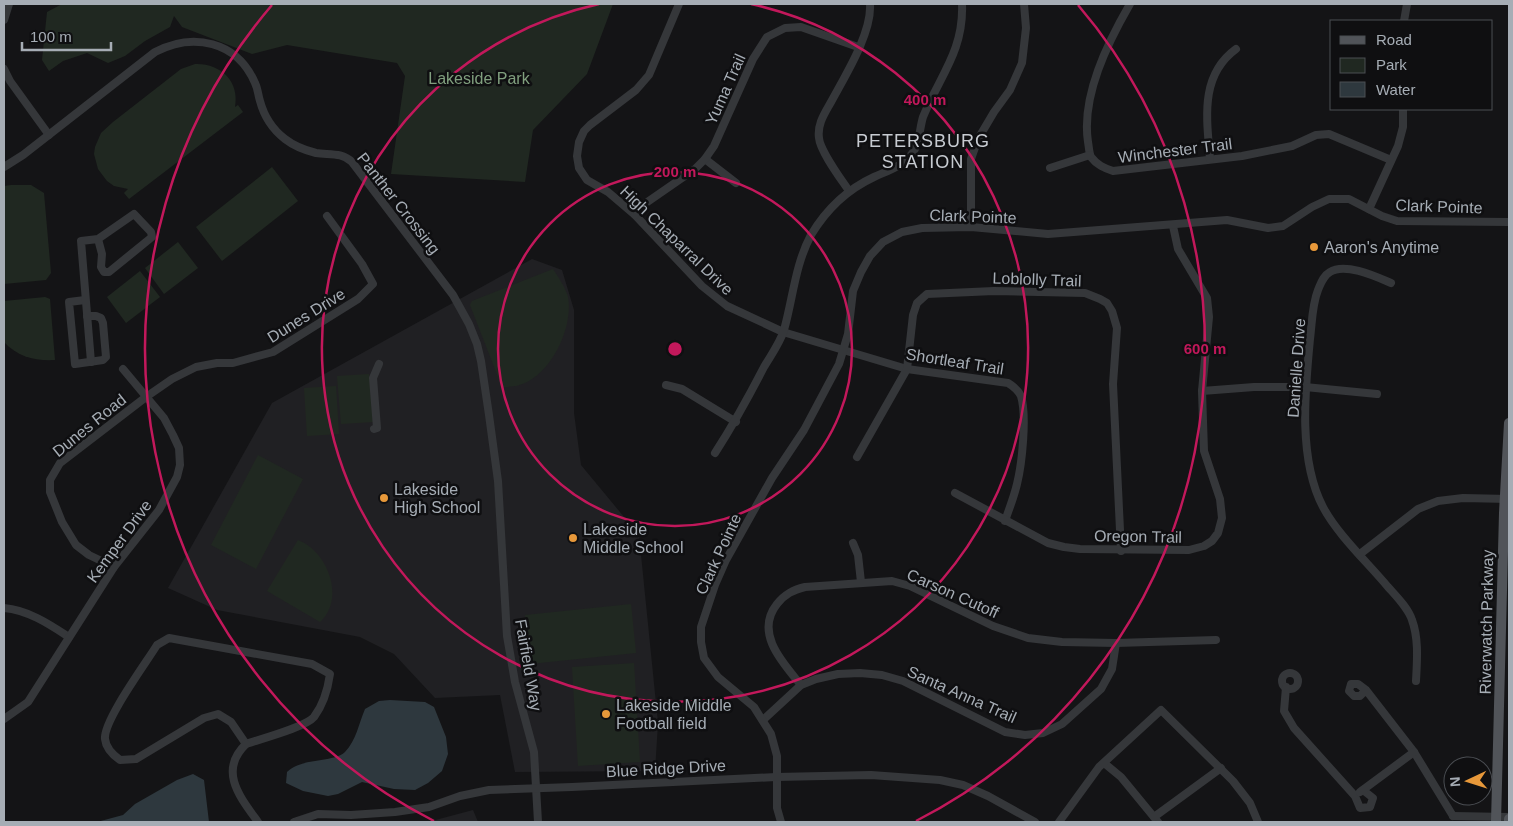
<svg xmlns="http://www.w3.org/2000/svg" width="1513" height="826" viewBox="0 0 1513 826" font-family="Arial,sans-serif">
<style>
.built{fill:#202023}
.green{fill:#202821}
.water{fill:#2e383e}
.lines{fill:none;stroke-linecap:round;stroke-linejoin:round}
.minor{stroke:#35373a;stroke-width:8}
.major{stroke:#515459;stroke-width:10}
.ring{fill:none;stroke:#c2185b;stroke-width:2.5}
.poi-dot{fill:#e7983a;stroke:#0f0f11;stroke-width:2}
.labels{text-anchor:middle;stroke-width:5;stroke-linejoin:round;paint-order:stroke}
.park-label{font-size:16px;fill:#809f7e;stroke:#0f0f11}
.street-label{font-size:16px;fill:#a6adb5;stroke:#0f0f11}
.poi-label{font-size:16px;fill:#a6adb5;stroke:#0f0f11;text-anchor:start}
.neighbourhood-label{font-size:18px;letter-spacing:1px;fill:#c7cbd1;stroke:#0f0f11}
.centre{fill:#c2185b;stroke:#0f0f11;stroke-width:2.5}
.ring-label{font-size:15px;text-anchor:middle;font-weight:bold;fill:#c2185b;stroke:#0f0f11;stroke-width:5;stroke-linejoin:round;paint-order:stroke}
</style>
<rect width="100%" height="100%" fill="#141416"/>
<g class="built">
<path d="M532,259L562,270L574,310V413L581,465L639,535L658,723L655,771L515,772L500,695L435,698L394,654L360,637L217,610L168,588L272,403Z"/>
<path d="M473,810L478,822H428Z"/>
</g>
<g class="green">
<path d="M62,4H613L587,74L533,130L525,182L391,174L405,76L397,63L287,45L252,54L182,27L174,16L170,27L145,41L125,56L108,63L87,53L63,61L49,71L42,60L47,12Z"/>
<path d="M195,64C220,63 240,81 235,107L238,105L243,112L129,199L124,193L128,189L114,186L107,181L98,169L94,154L95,147L101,133L113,122L181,69Z"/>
<path d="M272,167L298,201L222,261L196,227Z"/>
<path d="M11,185H31L44,193L51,273L46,280L4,284V186Z"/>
<path d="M178,242L198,268L164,294L145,268Z"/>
<path d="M553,269C559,278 565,287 568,297C573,326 554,367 529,381C520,386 512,387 502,387L470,305L472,301Z"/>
<path d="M140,271L160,297L126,323L107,297Z"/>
<path d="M45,297L50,299L55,360C35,361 18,357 4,342V301Z"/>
<path d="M369,374L373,422L341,424L337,376Z"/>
<path d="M336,386L339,434L307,436L304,388Z"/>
<path d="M258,455L303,479L256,569L211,545Z"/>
<path d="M298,540C327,551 346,598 320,622L267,591Z"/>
<path d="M631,604L636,653L530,664L525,615Z"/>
<path d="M634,663L640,762L578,766L572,667Z"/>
</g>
<g class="water">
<path d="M390,700L425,702L434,707L446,737L448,754L442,771L428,783L415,790L394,789L362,782L338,794L328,796L303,791L286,783L287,772C303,757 333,763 345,752C356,741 359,723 365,709L379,701Z"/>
<path d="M193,774L204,780L209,822H97L123,815L135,804L177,780Z"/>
</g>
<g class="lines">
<g class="minor">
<path d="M679,4L649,75L636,90L590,125L584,131L579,142L577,156L579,168L587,180L608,192L635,215L702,286L727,306L783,332L907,369L1008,383C1013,386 1018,390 1021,396C1027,416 1022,464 1017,484C1014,497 1009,509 1005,521"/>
<path d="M1130,4C1108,42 1081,96 1088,142C1089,147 1089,153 1091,157C1097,165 1104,168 1113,171L1242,156L1292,146L1316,135L1329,134L1391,160"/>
<path d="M4,20L9,4"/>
<path d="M1404,21L1407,4"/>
<path d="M4,69L10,81L49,135"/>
<path d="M705,159L736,183"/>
<path d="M1210,159C1207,120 1199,76 1236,49"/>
<path d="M4,167L23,155L155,52C193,32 237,41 255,83C258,89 258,95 260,101C264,116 272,129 285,139C294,146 304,150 316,153C329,155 342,152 352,162L453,295L469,324L477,344L481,361L489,415L498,481L507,636L515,682L534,752L538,822"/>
<path d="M1050,168L1090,155"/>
<path d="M849,191C841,179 820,151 819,138C817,124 825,113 831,102C845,76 872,33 870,4"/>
<path d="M1369,209L1398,146L1403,127V109"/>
<path d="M635,215L643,205L695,169L705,159L714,146L753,59L767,37L785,28L801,27L858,47"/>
<path d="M971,227V159L978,139L994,112L1010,90L1022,63L1026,28L1024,4"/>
<path d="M1391,283C1377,277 1345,262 1330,272C1323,276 1321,283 1318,290C1312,305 1312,323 1310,339C1305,391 1298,459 1323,507C1337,534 1368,563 1388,587C1397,597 1408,608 1412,620C1419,639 1417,661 1416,681"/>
<path d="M85,300L69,302L75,364L103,360L106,357L103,323L101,318L96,316H87"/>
<path d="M91,362L81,241L98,239L102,254L101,267L104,272H109L152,237L151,232L134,214L98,239"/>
<path d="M666,385L682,389L736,422"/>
<path d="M1202,391L1254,387H1305L1377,394"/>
<path d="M374,429L377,428L373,378L379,364"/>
<path d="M715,453C733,425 749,396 764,367C771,355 780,343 784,330C793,298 795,265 811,235C826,210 848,189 874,177C887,171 901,167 910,156C920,146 919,130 923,117C939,77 964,51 962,4"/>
<path d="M857,457L907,369L913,315L917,303L927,294L994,291L1085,293L1100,299L1107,303L1112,311L1117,328L1113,384L1121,551"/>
<path d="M955,493L1048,543L1064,547L1080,549L1189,550L1204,546L1212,541L1218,533L1222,518L1220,499L1204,451L1202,391L1209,317L1207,298L1178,249L1173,226"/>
<path d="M853,543L858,555L861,582"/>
<path d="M1360,554L1418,509L1438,501L1463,498L1509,499"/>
<path d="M114,567L89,555L76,545L62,522L50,492V480L60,463L146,397L172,379L196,367L217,363H233L273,352L358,299L373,284L362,264L327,216"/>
<path d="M4,608C28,610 49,624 69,637"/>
<path d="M169,638L312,664L330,674C328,688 323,705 314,717C306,727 260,739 246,744L231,722L218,714L204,718L136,759L120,760C113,755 106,749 105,739C103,721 146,663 157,645Z"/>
<circle cx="1290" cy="681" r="8"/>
<path d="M801,685C783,663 754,633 777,604C785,594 793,590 805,587L892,581L910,586L993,626L1028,638L1062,642L1116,643L1216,640"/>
<path d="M1286,687L1284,711L1294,728L1355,796L1360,808L1370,807L1373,798L1363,790"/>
<path d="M1366,690L1360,696H1354L1349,691L1351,684H1358L1366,690L1414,752L1453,816"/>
<path d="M4,719L28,702L114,567L159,510L177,477L180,465L179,448L173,435L164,418L123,369"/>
<path d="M763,720L801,685L816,679L838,674L860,673L882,675L903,681L1005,732L1025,735L1043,733L1062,724L1101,689L1112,669L1116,643"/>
<path d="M246,744C218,771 240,797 258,822"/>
<path d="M1104,763L1121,777L1158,822"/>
<path d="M1360,792L1414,752"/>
<path d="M1453,816L1509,817"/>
<path d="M1154,817L1221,768"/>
<path d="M294,822L318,814L351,815L395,812L429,807L460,796L489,790L572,787L776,777L871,775L940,780L963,785L988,796L1035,822"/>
<path d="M781,822L777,808V756L771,734L754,707L718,677L704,658L701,642V627L715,585L726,560L772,478L804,430L839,364L848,334L853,291L861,272L870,256L883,242L902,232L922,228L971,227L1048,234L1227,220L1268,228L1283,226L1312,207L1329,199H1349L1382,216L1397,221L1509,222"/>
<path d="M1059,822L1099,767L1161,710L1233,781L1250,803L1258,822"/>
</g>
<g class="major">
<path d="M1496,822L1504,513L1509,423"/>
<path d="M1509,822V819"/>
</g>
</g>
<g class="ring">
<circle cx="675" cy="349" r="177"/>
<path d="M751 4A353 353 0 1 1 599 4"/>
<path d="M434 821A530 530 0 0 1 272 5M1078 5A530 530 0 0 1 916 821"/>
</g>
<g class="poi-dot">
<circle cx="1314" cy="247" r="5"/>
<circle cx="384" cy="498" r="5"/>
<circle cx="573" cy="538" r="5"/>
<circle cx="606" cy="714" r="5"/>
</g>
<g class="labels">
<g class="park-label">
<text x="479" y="84">Lakeside Park</text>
</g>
<g class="street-label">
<text transform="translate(725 89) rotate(-66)" y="6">Yuma Trail</text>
<text transform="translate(1175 150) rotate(-7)" y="6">Winchester Trail</text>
<text transform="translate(399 203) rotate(52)" y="6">Panther Crossing</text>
<text transform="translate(1439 206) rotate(2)" y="6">Clark Pointe</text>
<text transform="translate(973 216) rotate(2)" y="6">Clark Pointe</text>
<text transform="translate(677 240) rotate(44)" y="6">High Chaparral Drive</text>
<text transform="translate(1037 279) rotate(2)" y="6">Loblolly Trail</text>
<text transform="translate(306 315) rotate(-32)" y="6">Dunes Drive</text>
<text transform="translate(955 361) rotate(9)" y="6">Shortleaf Trail</text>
<text transform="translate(1296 368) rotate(-86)" y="6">Danielle Drive</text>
<text transform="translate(89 425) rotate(-39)" y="6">Dunes Road</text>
<text transform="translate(1138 536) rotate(1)" y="6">Oregon Trail</text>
<text transform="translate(119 541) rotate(-54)" y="6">Kemper Drive</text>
<text transform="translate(718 554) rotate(-65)" y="6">Clark Pointe</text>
<text transform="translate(953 593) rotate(24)" y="6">Carson Cutoff</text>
<text transform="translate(1486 622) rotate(-89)" y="6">Riverwatch Parkway</text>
<text transform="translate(529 665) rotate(80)" y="6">Fairfield Way</text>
<text transform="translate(962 694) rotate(24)" y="6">Santa Anna Trail</text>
<text transform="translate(666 768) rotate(-3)" y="6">Blue Ridge Drive</text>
</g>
<g class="poi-label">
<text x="1324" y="253">Aaron's Anytime</text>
<text x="394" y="495">Lakeside<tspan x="394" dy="18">High School</tspan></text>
<text x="583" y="535">Lakeside<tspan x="583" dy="18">Middle School</tspan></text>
<text x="616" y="711">Lakeside Middle<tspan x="616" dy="18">Football field</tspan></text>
</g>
<g class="neighbourhood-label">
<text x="923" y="147">PETERSBURG<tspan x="923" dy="21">STATION</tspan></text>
</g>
</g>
<circle cx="675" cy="349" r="8" class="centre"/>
<g class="ring-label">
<text x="925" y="105">400 m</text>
<text x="675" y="177">200 m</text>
<text x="1205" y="354">600 m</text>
</g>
<rect width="1513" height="826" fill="none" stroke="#a6adb5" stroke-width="10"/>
<rect x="1330" y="20" width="162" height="90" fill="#0f0f11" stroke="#4b4e53"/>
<rect x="1340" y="36" width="25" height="8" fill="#515459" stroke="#4b4e53"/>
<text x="1376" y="45" font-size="15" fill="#a6adb5">Road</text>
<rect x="1340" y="58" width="25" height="15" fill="#202821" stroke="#4b4e53"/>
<text x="1376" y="70" font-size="15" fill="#a6adb5">Park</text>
<rect x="1340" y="82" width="25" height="15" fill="#2e383e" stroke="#4b4e53"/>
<text x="1376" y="95" font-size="15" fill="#a6adb5">Water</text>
<g transform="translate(1468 781) rotate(266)"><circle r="24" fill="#0f0f11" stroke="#4b4e53"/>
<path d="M0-4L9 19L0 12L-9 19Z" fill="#e7983a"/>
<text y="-8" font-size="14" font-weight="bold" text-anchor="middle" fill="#a6adb5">N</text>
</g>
<path d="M22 42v8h89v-8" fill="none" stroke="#a6adb5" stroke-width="2.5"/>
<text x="30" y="42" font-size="15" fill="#a6adb5" stroke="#0f0f11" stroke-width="4" paint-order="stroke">100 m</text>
</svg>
